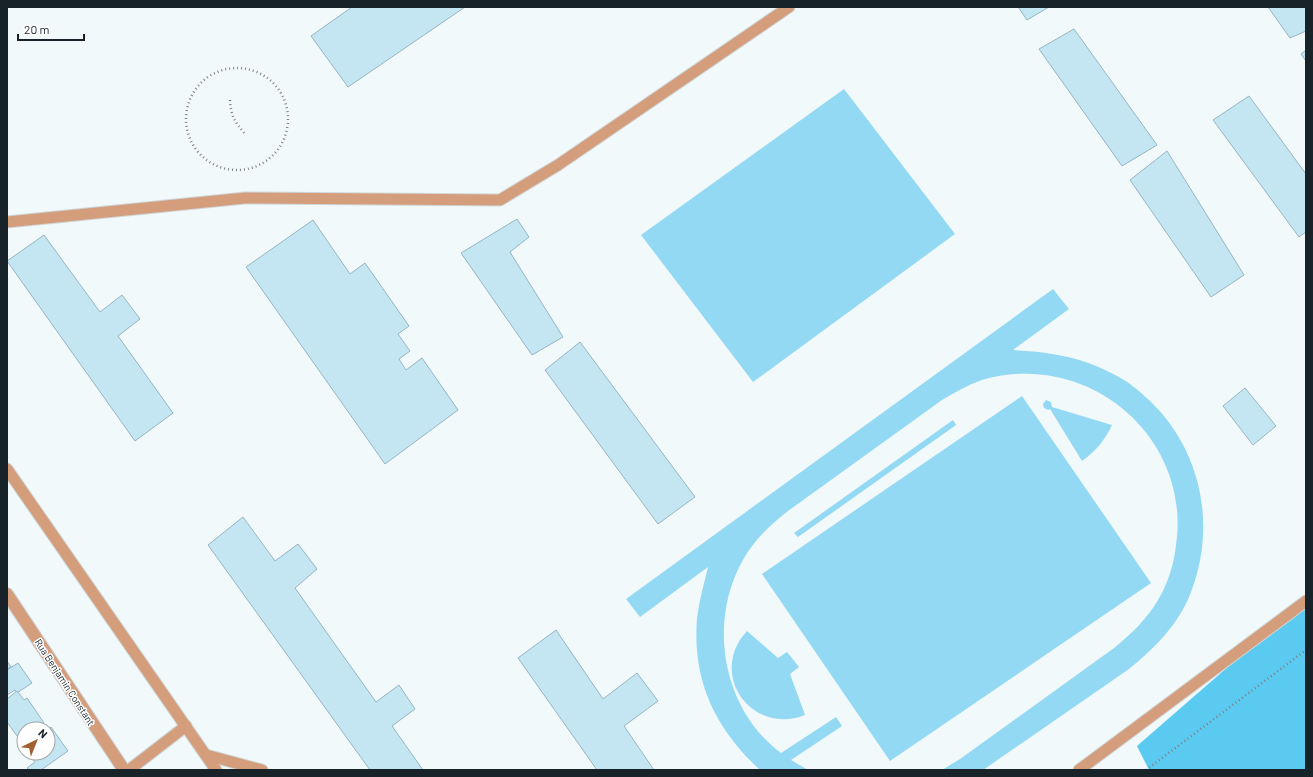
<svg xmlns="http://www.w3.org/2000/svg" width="1313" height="777" viewBox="0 0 1313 777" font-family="Barlow,sans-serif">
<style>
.green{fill:#94d9f4}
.forest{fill:#5acaf1}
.building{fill:#c4e5f2;stroke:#96b5c2}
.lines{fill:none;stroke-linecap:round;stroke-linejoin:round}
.lane-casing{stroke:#cfd7d9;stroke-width:13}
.street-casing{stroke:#cfd7d9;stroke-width:14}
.path{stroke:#7b8588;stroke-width:2.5;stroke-dasharray:1 3;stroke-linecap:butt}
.lane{stroke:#d49e7d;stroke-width:11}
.street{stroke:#d49e7d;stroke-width:12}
.labels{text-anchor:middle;stroke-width:3;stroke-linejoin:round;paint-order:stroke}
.street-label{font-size:10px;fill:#172328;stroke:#fff}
</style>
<rect width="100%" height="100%" fill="#f2f9fb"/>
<g class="green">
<path d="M844,89L955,234L753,382L641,235Z"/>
<path d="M1053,289L1069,309L1013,350C1051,352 1083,357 1117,376C1129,382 1139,391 1149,400C1201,449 1217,525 1191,592C1179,624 1155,648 1129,669L983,770H942L960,759L1114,648C1131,634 1147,619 1158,600C1168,583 1174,564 1176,545C1192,436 1087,349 982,380C968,385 955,392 942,400L788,511C770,525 754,540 743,560C707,623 723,710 781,753L836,717L842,726L791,760L808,770H760C715,728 692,681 697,618C699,601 704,584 708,567L640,617L626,599Z"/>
<path d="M1022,396L1151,583L890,761L762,574Z"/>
<path d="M1046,400L1051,402L1052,407L1112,425C1105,440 1096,451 1082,461L1050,409L1048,410L1044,408L1043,404Z"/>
<path d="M953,420L956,425L798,537L794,533Z"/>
<path d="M747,631L778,658L787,652L799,667L790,674L805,715C752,736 707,674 747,631Z"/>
</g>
<path class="forest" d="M1306,599V770H1149L1137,746Z"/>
<g class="building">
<path d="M352,7H465L348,87L311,36Z"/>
<path d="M1018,7H1049L1027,20Z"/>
<path d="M1268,7H1306V31L1290,38Z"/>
<path d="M1074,29L1157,145L1122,166L1039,49Z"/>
<path d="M1306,50V61L1301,54Z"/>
<path d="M1249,96L1306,174V232L1299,237L1213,120Z"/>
<path d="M1167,151L1244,275L1211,297L1130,180Z"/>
<path d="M517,219L529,237L510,252L563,337L532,355L461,253Z"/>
<path d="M313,220L350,274L365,263L409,326L398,334L410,351L399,359L406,370L422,358L458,410L385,464L246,267Z"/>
<path d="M44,235L100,312L122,295L140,319L118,336L173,413L135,441L7,261Z"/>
<path d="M580,342L695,497L658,524L545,370Z"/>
<path d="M1245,388L1276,426L1253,445L1223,406Z"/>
<path d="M243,517L275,561L298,544L317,569L295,588L376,702L399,685L415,709L392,726L423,770H370L208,545Z"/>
<path d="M556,630L603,699L637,673L658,701L624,726L654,770H597L518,658Z"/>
<path d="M7,661L11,667L7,669Z"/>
<path d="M18,663L32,683L17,693L15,690L7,695V670Z"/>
<path d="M17,691L24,700L27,698L44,723L36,729H24V737L20,740L7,722V699Z"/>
<path d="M51,727L68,751L41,770H29L27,768L35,762L29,753H48V729Z"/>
</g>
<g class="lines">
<defs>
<g id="lane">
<path d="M7,222L245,198L500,200L558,165L789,7"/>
<path d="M7,469L216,770"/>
<path d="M206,755L262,770"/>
<path d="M129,770L186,726"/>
<path d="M1079,770L1306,601"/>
</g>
<path id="street" d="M7,594L124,770"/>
</defs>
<use href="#lane" class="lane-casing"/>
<use href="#street" class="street-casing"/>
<g class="path">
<circle cx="237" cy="119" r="51"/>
<path d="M230,100C231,117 235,122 245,134"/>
<path d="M1146,770L1306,650"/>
</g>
<use href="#lane" class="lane"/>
<use href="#street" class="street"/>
</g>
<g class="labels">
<g class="street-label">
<text transform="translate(65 682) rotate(57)" y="4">Rua Benjamin Constant</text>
</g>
</g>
<rect width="1313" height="777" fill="none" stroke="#172328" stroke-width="16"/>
<g transform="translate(36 741) rotate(43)"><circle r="19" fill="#ffffff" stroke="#a2a7a9"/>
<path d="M0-3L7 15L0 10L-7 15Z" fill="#a45f31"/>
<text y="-6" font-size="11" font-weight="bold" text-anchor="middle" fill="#172328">N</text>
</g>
<path d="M18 34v6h66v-6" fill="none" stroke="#172328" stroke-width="2"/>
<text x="24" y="34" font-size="12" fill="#172328" stroke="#ffffff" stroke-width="3" paint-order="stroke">20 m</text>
</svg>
